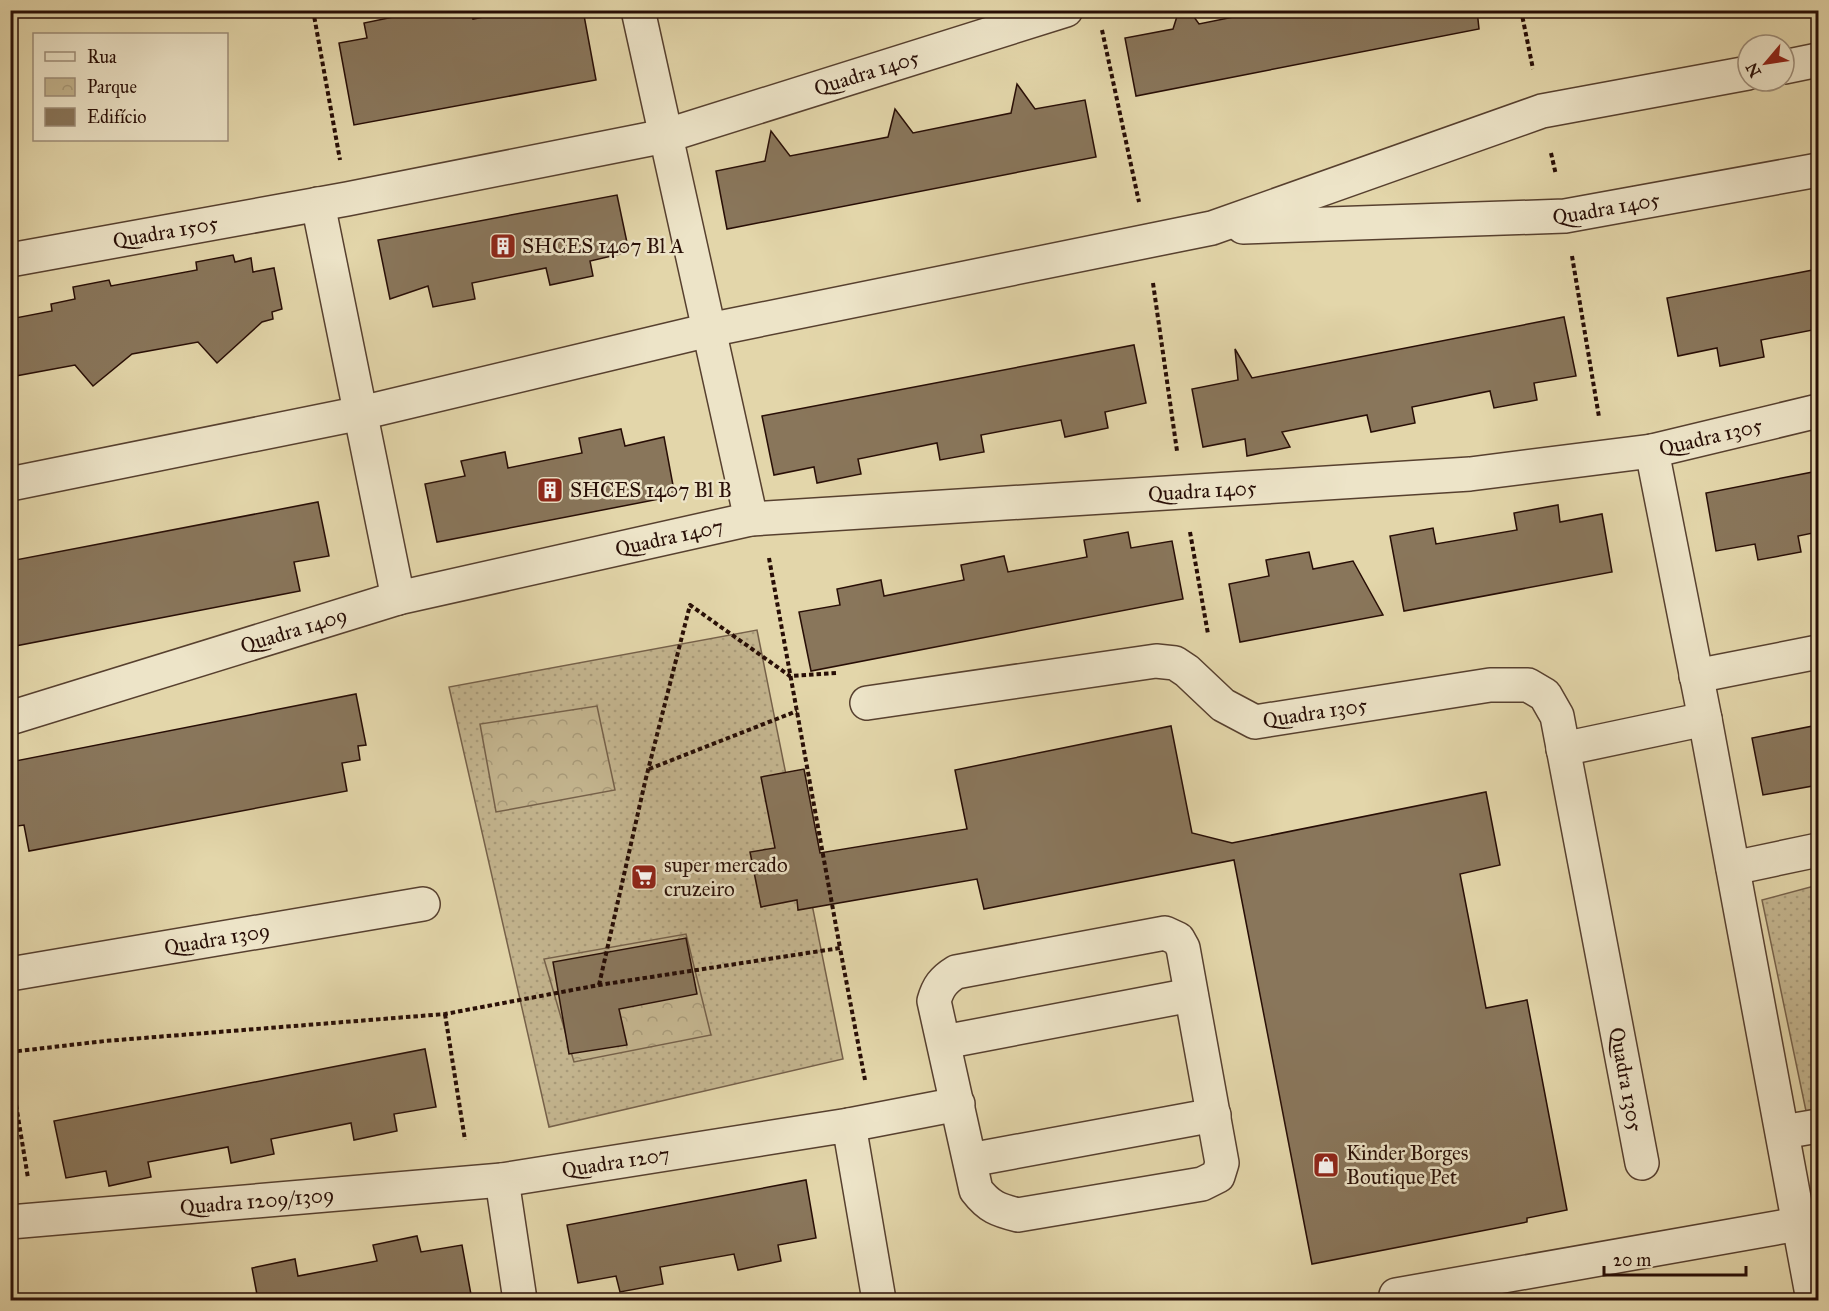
<svg xmlns="http://www.w3.org/2000/svg" width="1829" height="1311" viewBox="0 0 1829 1311" font-family="'IM FELL Great Primer',serif">
<style>
.grass{fill:url(#grass-dots);stroke:#76614a;stroke-width:1.5}
.park{fill:url(#park-crowns);stroke:#76614a;stroke-width:1.5}
.building{fill:#89765b;stroke:#280e06;stroke-width:1.5}
.lines{fill:none;stroke-linecap:round;stroke-linejoin:round}
.minor-casing{stroke:#57402f;stroke-width:36}
.path{stroke:#280e06;stroke-width:4;stroke-dasharray:4.5 3;stroke-linecap:butt}
.minor{stroke:#ede4c8;stroke-width:33}
.labels{text-anchor:middle;stroke-width:5;stroke-linejoin:round;paint-order:stroke}
.street-label{font-size:21px;fill:#280e06;stroke:#ede4c8}
.poi-label{font-size:21px;fill:#280e06;stroke:#ede4c8;text-anchor:start}
</style>
<defs>
<pattern id="grass-dots" width="8" height="8" patternUnits="userSpaceOnUse" patternTransform="scale(1.5)"><rect width="8" height="8" fill="#c3b48e"/><path d="M2 2h.1M6 6h.1" fill="none" stroke="#a89a79" stroke-width="1.8" stroke-linecap="round"/></pattern>
<pattern id="park-crowns" width="20" height="18" patternUnits="userSpaceOnUse" patternTransform="scale(1.5)"><rect width="20" height="18" fill="#c3b48e"/><path d="M2 6a3 3 0 1 1 6 0M12 15a3 3 0 1 1 6 0" fill="none" stroke="#a89a79"/></pattern>
</defs>
<rect width="100%" height="100%" fill="#e3d6aa"/>
<filter id="stains"><feTurbulence type="fractalNoise" baseFrequency=".00333" numOctaves="4"/><feColorMatrix values="0 0 0 0 .2 0 0 0 0 .09 0 0 0 0 .02 0 0 0 .5 -.17"/></filter>
<radialGradient id="worn" r=".72"><stop offset=".6" stop-color="#630" stop-opacity="0"/><stop offset="1" stop-color="#630" stop-opacity=".3"/></radialGradient>
<g class="grass">
<path d="M757,630L843,1059L549,1127L449,687Z"/>
<path d="M1818,885V1108L1806,1111L1762,900Z"/>
</g>
<g class="park">
<path d="M597,706L615,790L496,812L480,724Z"/>
<path d="M686,934L711,1035L574,1062L544,959Z"/>
</g>
<g class="building">
<path d="M427,10H471L473,19L519,10H583L596,80L354,125L339,43L367,38L364,23Z"/>
<path d="M1179,10H1189L1199,24L1268,10H1477L1479,29L1136,96L1125,38L1173,29Z"/>
<path d="M1017,84L1035,109L1085,100L1096,157L727,229L716,171L765,161L771,131L790,156L888,137L895,109L913,133L1011,113Z"/>
<path d="M617,195L629,252L590,261L593,276L550,285L546,268L472,283L475,299L433,307L428,286L390,299L378,240Z"/>
<path d="M233,255L235,262L251,258L253,272L274,268L282,309L272,312L273,319L262,322L217,363L198,342L132,354L93,386L75,365L10,377V319L52,311L51,304L75,299L73,287L109,280L111,286L197,270L196,262Z"/>
<path d="M1818,269V329L1761,340L1764,357L1720,366L1717,348L1678,356L1667,298Z"/>
<path d="M1564,317L1576,376L1534,383L1537,400L1494,408L1490,391L1412,407L1415,423L1371,432L1367,415L1282,432L1290,447L1247,456L1245,439L1203,447L1192,389L1238,380L1235,349L1252,378Z"/>
<path d="M1134,345L1146,403L1105,412L1108,428L1065,437L1061,420L981,435L984,452L940,460L937,443L858,459L861,474L817,483L814,467L774,475L762,416Z"/>
<path d="M621,429L625,446L664,437L675,496L437,542L425,484L465,476L461,461L505,452L508,468L582,453L579,438Z"/>
<path d="M1818,471V532L1798,536L1801,552L1758,560L1755,544L1716,551L1706,493Z"/>
<path d="M318,502L329,556L294,562L300,591L10,647V561Z"/>
<path d="M1558,505L1560,522L1602,514L1612,572L1404,611L1390,536L1433,528L1436,544L1517,530L1514,513Z"/>
<path d="M1128,532L1131,548L1172,541L1183,599L811,671L799,612L840,605L837,589L881,580L884,596L964,580L961,565L1004,556L1008,572L1087,557L1084,540Z"/>
<path d="M1309,552L1313,569L1353,561L1383,615L1240,642L1229,584L1269,576L1266,560Z"/>
<path d="M356,694L366,745L358,746L360,760L342,763L347,791L29,851L24,825L10,827V762Z"/>
<path d="M1818,725V785L1763,795L1752,738Z"/>
<path d="M1171,726L1192,833L1232,843L1486,792L1500,865L1460,874L1486,1008L1527,1000L1567,1210L1527,1218V1222L1312,1264L1234,860L984,909L977,879L798,910L797,900L761,907L750,852L775,848L761,777L804,769L820,853L967,829L955,770Z"/>
<path d="M686,938L697,994L619,1009L627,1045L569,1054L553,962Z"/>
<path d="M425,1049L436,1107L394,1114L397,1131L354,1140L351,1123L271,1139L274,1154L231,1163L228,1147L148,1162L151,1177L109,1186L106,1171L66,1178L54,1121Z"/>
<path d="M806,1180L816,1238L778,1245L781,1261L738,1270L734,1254L660,1267L663,1284L620,1292L616,1276L578,1283L567,1225Z"/>
<path d="M417,1236L421,1252L462,1245L472,1300H258L252,1268L295,1259L298,1276L377,1261L373,1245Z"/>
</g>
<g class="lines">
<defs>
<g id="minor">
<path d="M638,10L751,519"/>
<path d="M1784,67L1818,60"/>
<path d="M318,204L398,598"/>
<path id="s1" d="M1243,227L1565,216L1818,170"/>
<path id="s2" d="M10,260L347,199L665,136L1066,10"/>
<path d="M1652,451L1705,719L1813,1300"/>
<path d="M10,484L361,413L709,330L1212,228L1542,111L1748,73"/>
<path d="M1696,676L1818,652"/>
<path id="s3" d="M867,703L1156,661L1175,663L1187,671L1223,705L1255,722L1490,685H1528L1545,695L1557,716L1642,1163"/>
<path id="s4" d="M10,718L398,598L751,519L1470,474L1652,451L1818,411"/>
<path d="M1563,749L1705,719"/>
<path d="M1733,868L1818,850"/>
<path d="M1165,933L1178,939L1183,948L1222,1163L1218,1176L1202,1184L1018,1215C998,1210 989,1207 976,1190L934,1001C938,987 943,980 956,972Z"/>
<path id="s5" d="M10,974L423,904"/>
<path d="M944,1042L1191,995"/>
<path d="M849,1125L958,1104"/>
<path d="M1783,1132L1818,1126"/>
<path d="M970,1160L1214,1115"/>
<path d="M502,1180L520,1300"/>
<path id="s6" d="M10,1222L502,1180L849,1125L879,1300"/>
<path d="M1396,1295L1798,1224"/>
</g>
</defs>
<use href="#minor" class="minor-casing"/>
<g class="path">
<path d="M313,10L340,160"/>
<path d="M1521,10L1533,69"/>
<path d="M1102,30L1139,202"/>
<path d="M1551,153L1556,175"/>
<path d="M1572,256L1599,417"/>
<path d="M1153,283L1177,451"/>
<path d="M1190,532L1208,634"/>
<path d="M769,558L840,948"/>
<path d="M649,769L797,711"/>
<path d="M599,985L645,782L690,605L790,676L837,673"/>
<path d="M445,1014L465,1140"/>
<path d="M10,1052L105,1041L445,1014L599,985L840,948L865,1080"/>
<path d="M10,1068L28,1178"/>
</g>
<use href="#minor" class="minor"/>
</g>
<defs>
<symbol id="building-square" viewBox="-11 -11 22 22"><rect x="-9" y="-9" width="18" height="18" rx="4" fill="#8f2418" stroke="#ede4c8"/><path d="M-4-6H4V6H1V3H-1V6H-4ZM-2.5-4.3h1.7v1.8h-1.7ZM.8-4.3h1.7v1.8H.8ZM-2.5-1h1.7V.8h-1.7ZM.8-1h1.7V.8H.8Z" fill="#fff"/></symbol>
<symbol id="supermarket-square" viewBox="-11 -11 22 22"><rect x="-9" y="-9" width="18" height="18" rx="4" fill="#8f2418" stroke="#ede4c8"/><path d="M-6-5.5h2.5l.6 2H6L4.5 2H-2.5L-4.4-4H-6ZM-1.5 3.2a1.3 1.3 0 1 0 .1 0ZM3 3.2a1.3 1.3 0 1 0 .1 0Z" fill="#fff"/></symbol>
<symbol id="shop-square" viewBox="-11 -11 22 22"><rect x="-9" y="-9" width="18" height="18" rx="4" fill="#8f2418" stroke="#ede4c8"/><path d="M-5-2.5h2.3a2.7 3.5 0 0 1 5.4 0H5L5.5 6h-11ZM-1.5-2.5h3a1.5 2.3 0 0 0-3 0Z" fill="#fff"/></symbol>
</defs>
<g fill-rule="evenodd">
<use href="#building-square" x="488" y="231" width="30" height="30"/>
<use href="#building-square" x="535" y="475" width="30" height="30"/>
<use href="#supermarket-square" x="629" y="862" width="30" height="30"/>
<use href="#shop-square" x="1311" y="1150" width="30" height="30"/>
</g>
<g class="labels">
<g class="street-label">
<text dy="7" stroke="none"><textPath href="#s2" startOffset="878">Quadra 1405</textPath></text>
<text dy="7" stroke="none"><textPath href="#s1" startOffset="364">Quadra 1405</textPath></text>
<text dy="7" stroke="none"><textPath href="#s2" startOffset="158">Quadra 1505</textPath></text>
<text dy="7" stroke="none"><textPath href="#s4" startOffset="1732">Quadra 1305</textPath></text>
<text dy="7" stroke="none"><textPath href="#s4" startOffset="1220">Quadra 1405</textPath></text>
<text dy="7" stroke="none"><textPath href="#s4" startOffset="684">Quadra 1407</textPath></text>
<text dy="7" stroke="none"><textPath href="#s4" startOffset="297">Quadra 1409</textPath></text>
<text dy="7" stroke="none"><textPath href="#s3" startOffset="472">Quadra 1305</textPath></text>
<text dy="7" stroke="none"><textPath href="#s5" startOffset="210">Quadra 1309</textPath></text>
<text dy="7" stroke="none"><textPath href="#s3" startOffset="1101">Quadra 1305</textPath></text>
<text dy="7" stroke="none"><textPath href="#s6" startOffset="609">Quadra 1207</textPath></text>
<text dy="7" stroke="none"><textPath href="#s6" startOffset="248">Quadra 1209/1309</textPath></text>
</g>
<g class="poi-label">
<text x="522" y="253">SHCES 1407 Bl A</text>
<text x="570" y="497">SHCES 1407 Bl B</text>
<text x="664" y="872">super mercado<tspan x="664" dy="24">cruzeiro</tspan></text>
<text x="1346" y="1160">Kinder Borges<tspan x="1346" dy="24">Boutique Pet</tspan></text>
</g>
</g>
<rect width="1829" height="1311" fill="none" stroke="#e3d6aa" stroke-width="36"/>
<rect x="12" y="12" width="1805" height="1287" fill="none" stroke="#280e06" stroke-width="3"/>
<rect x="18" y="18" width="1793" height="1275" fill="none" stroke="#280e06" stroke-width="1.5"/>
<rect x="33" y="33" width="195" height="108" fill="#ede4c8" stroke="#9e8e7a" stroke-width="1.5"/>
<rect x="45" y="52" width="30" height="9" fill="#ede4c8" stroke="#9e8e7a" stroke-width="1.5"/>
<text x="87" y="63" font-size="18" fill="#280e06">Rua</text>
<rect x="45" y="78" width="30" height="18" fill="url(#park-crowns)" stroke="#9e8e7a" stroke-width="1.5"/>
<text x="87" y="93" font-size="18" fill="#280e06">Parque</text>
<rect x="45" y="108" width="30" height="18" fill="#89765b" stroke="#9e8e7a" stroke-width="1.5"/>
<text x="87" y="123" font-size="18" fill="#280e06">Edifício</text>
<g transform="translate(1766 63) rotate(241)"><circle r="28" fill="#ede4c8" stroke="#9e8e7a" stroke-width="1.5"/>
<path d="M0-4.5L10 22L0 15L-10 22Z" fill="#8f2418"/>
<text y="-9" font-size="16" font-weight="bold" text-anchor="middle" fill="#280e06">N</text>
</g>
<path d="M1604 1266v9h142v-9" fill="none" stroke="#280e06" stroke-width="3"/>
<text x="1613" y="1266" font-size="18" fill="#280e06" stroke="#ede4c8" stroke-width="4.5" paint-order="stroke">20 m</text>
<rect width="100%" height="100%" filter="url(#stains)"/>
<rect width="100%" height="100%" fill="url(#worn)"/>
</svg>
